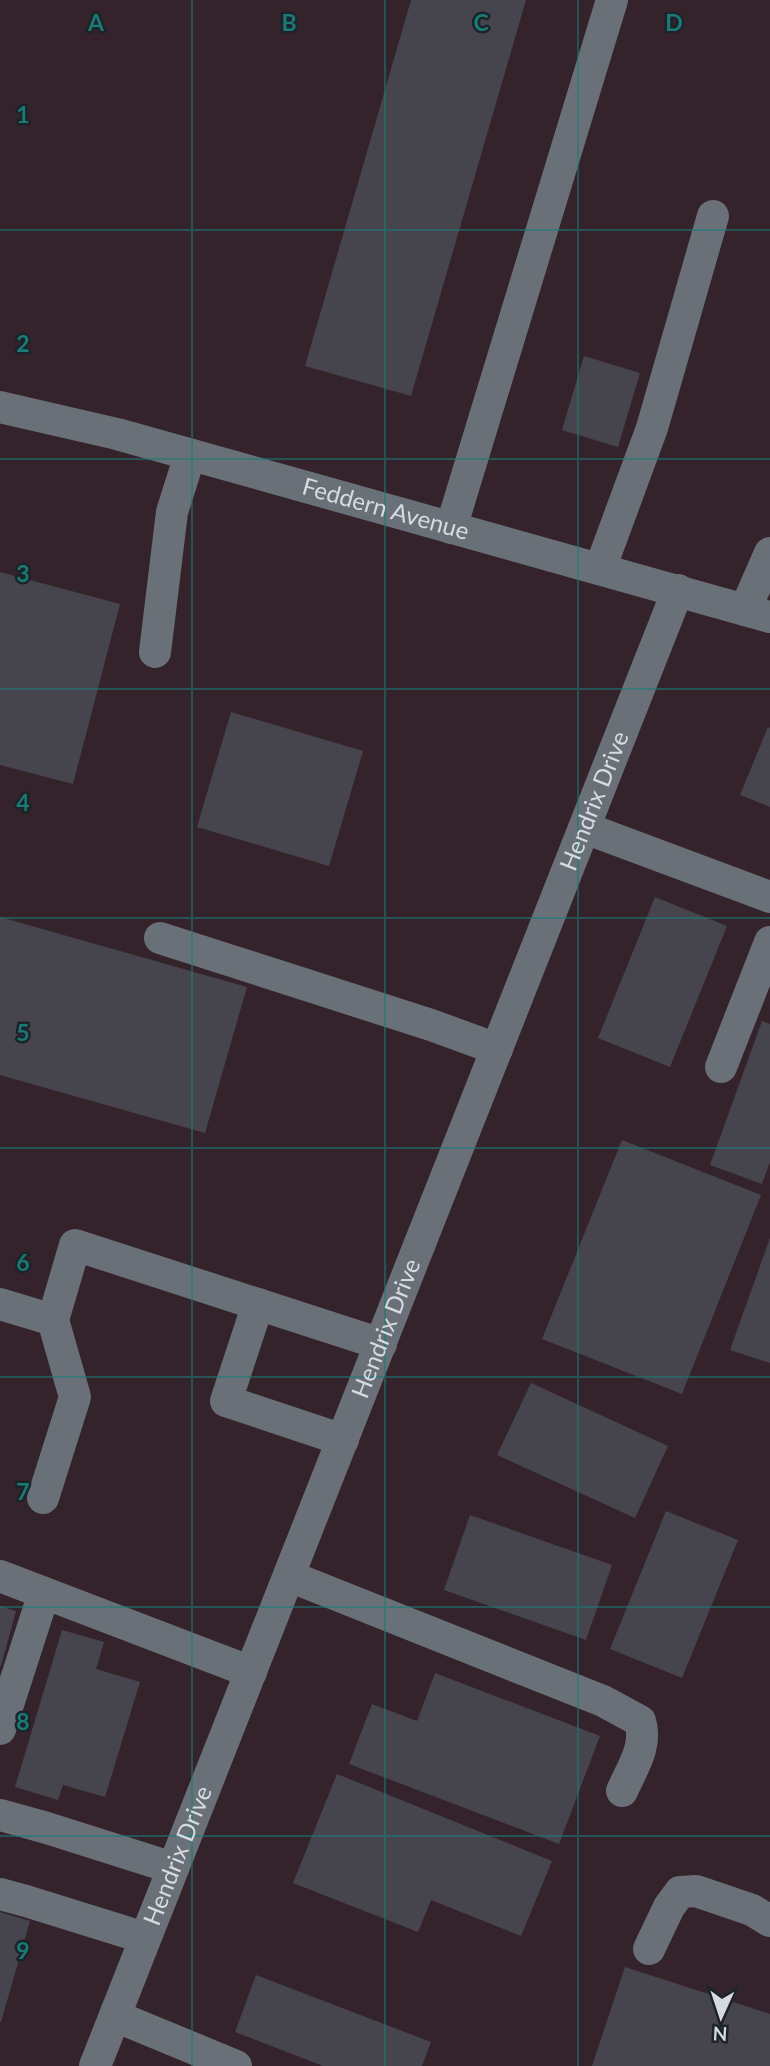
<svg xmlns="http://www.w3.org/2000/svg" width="770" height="2066" viewBox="0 0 770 2066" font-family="Lato,sans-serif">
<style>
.industrial{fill:#35232b}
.building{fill:#46454e}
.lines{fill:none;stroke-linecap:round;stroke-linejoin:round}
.minor{stroke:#697078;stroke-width:32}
.grid{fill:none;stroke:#197b74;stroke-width:2;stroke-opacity:0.55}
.labels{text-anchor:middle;stroke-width:5;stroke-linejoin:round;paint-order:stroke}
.street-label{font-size:24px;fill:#d7dbe0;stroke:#1d232a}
.grid-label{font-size:23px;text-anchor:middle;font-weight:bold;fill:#197b74;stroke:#1d232a;stroke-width:5;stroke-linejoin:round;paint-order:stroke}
</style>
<rect width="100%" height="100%" fill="#1d232a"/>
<rect class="industrial" x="0" y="0" width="770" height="2066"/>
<g class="building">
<path d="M411,0H526L411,396L305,366Z"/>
<path d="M584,356L640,373L618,447L562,430Z"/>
<path d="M0,572L120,604L73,784L0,765Z"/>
<path d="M231,712L363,751L329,866L197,827Z"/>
<path d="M768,727L770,728V807L740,795Z"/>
<path d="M655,897L727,926L670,1067L598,1038Z"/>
<path d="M0,917L247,987L205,1133L0,1075Z"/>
<path d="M762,1021L770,1024V1162L762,1184L710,1165Z"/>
<path d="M622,1140L761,1195L682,1394L542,1339Z"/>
<path d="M770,1238V1363L730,1350Z"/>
<path d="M531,1383L668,1446L635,1518L497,1455Z"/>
<path d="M666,1511L738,1540L682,1678L610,1649Z"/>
<path d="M470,1515L612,1565L586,1640L444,1590Z"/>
<path d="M0,1606L16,1611L1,1666H0Z"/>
<path d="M62,1630L104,1642L96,1669L140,1682L105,1797L63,1785L58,1800L15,1787Z"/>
<path d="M435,1673L600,1736L559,1844L349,1764L372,1704L417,1721Z"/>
<path d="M337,1774L552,1861L521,1936L431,1900L418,1932L293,1883Z"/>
<path d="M0,1912L30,1921L1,2022H0Z"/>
<path d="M625,1967L770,2014V2066H592Z"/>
<path d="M256,1975L431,2042L422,2066H323L235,2032Z"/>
</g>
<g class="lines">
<g class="minor">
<path id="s1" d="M0,407L117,434L770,617"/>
<path d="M451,528L612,0"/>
<path d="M600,569L652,428L713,216"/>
<path d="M745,610L770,553"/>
<path d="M155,652L172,512L190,455"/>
<path d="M585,828L770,897"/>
<path d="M160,938L431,1025L497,1049"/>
<path d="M721,1067L770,942"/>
<path d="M0,1304L53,1320L75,1245L381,1344"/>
<path d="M258,1304L226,1401L343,1440"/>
<path d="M43,1498L75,1397L53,1320"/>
<path d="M0,1576L251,1672"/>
<path d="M289,1576L603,1701L640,1721C648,1746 632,1768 622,1791"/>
<path d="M0,1729L44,1593"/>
<path d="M0,1815L47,1828L173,1868"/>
<path d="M0,1894L26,1901L145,1938"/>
<path d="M649,1949L669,1907L680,1892L696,1891L752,1910L770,1921"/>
<path d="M115,2016L236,2066"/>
<path id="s2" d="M95,2066L678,590"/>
</g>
</g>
<path class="grid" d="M192,0V2066M385,0V2066M578,0V2066M0,230H770M0,459H770M0,689H770M0,918H770M0,1148H770M0,1377H770M0,1607H770M0,1836H770"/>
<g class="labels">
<g class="street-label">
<text dy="8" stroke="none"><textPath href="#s1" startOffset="399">Feddern Avenue</textPath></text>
<text dy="8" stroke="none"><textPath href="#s2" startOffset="1360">Hendrix Drive</textPath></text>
<text dy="8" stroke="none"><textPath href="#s2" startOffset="793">Hendrix Drive</textPath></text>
<text dy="8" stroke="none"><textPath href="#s2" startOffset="226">Hendrix Drive</textPath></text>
</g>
</g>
<g class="grid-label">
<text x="96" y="31">A</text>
<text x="289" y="31">B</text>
<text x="481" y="31">C</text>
<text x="674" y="31">D</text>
<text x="23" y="123">1</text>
<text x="23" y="352">2</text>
<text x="23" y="582">3</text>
<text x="23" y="811">4</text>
<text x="23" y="1041">5</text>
<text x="23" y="1271">6</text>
<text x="23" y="1500">7</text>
<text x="23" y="1730">8</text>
<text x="23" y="1959">9</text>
</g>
<g transform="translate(721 2017) rotate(183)" stroke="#1d232a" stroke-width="5" paint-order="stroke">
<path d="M0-5L12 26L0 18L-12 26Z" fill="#d7dbe0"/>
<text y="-10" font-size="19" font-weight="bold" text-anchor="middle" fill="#d7dbe0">N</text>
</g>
</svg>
